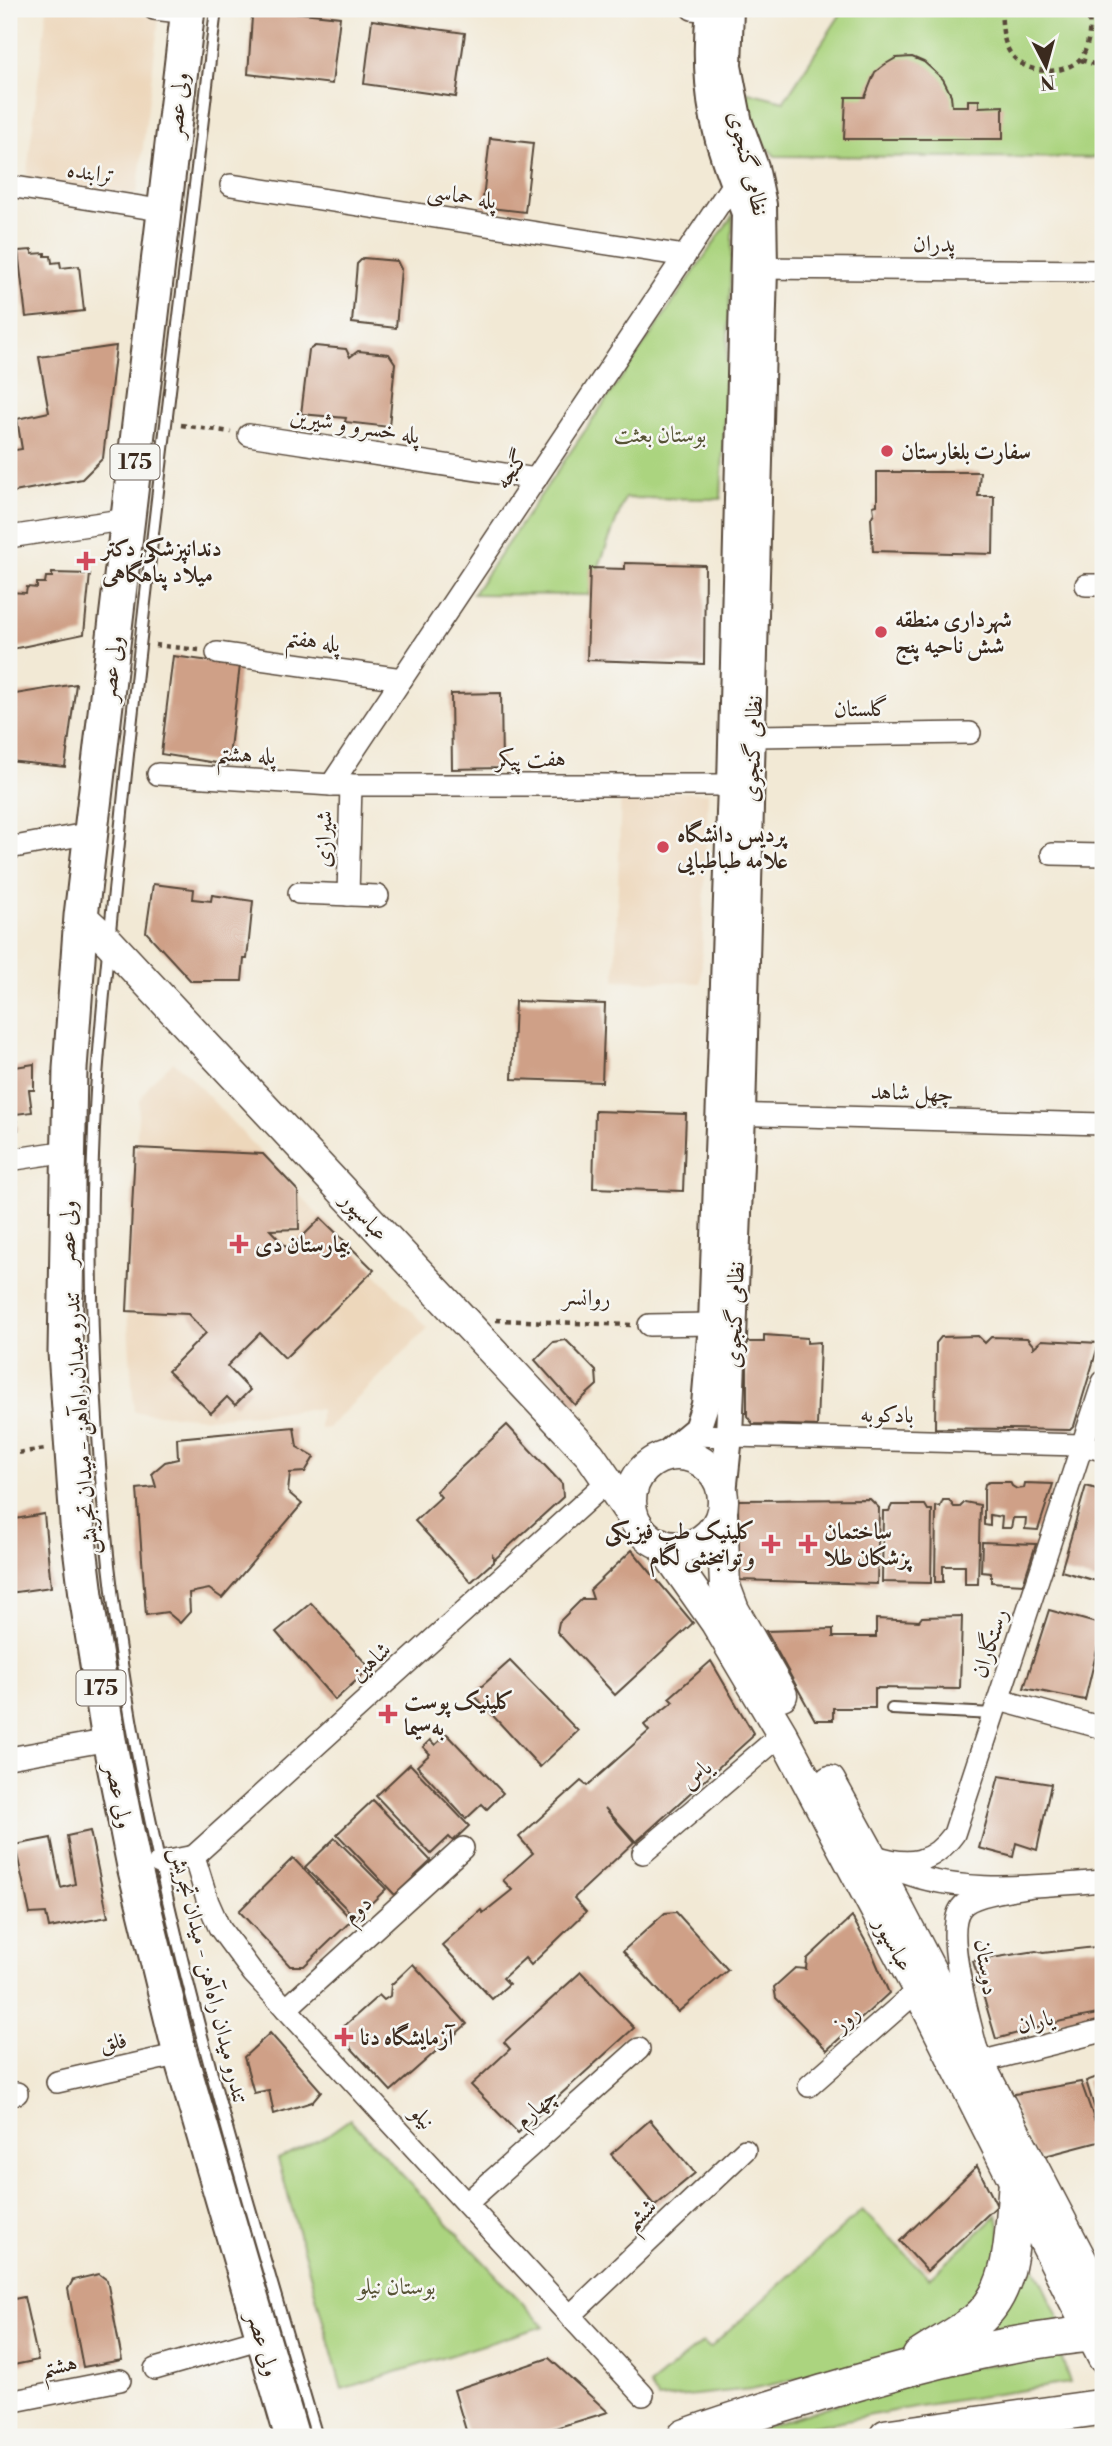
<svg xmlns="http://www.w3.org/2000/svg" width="1112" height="2446" viewBox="0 0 1112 2446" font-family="'Libre Bodoni',Amiri,serif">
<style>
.built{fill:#edd7bb}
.green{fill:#abd47f;stroke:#737f4e;stroke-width:2}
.building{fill:#cfa087}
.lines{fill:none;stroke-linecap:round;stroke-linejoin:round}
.service-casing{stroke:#564739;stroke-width:14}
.minor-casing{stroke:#564739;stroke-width:24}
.tertiary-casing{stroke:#564739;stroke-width:30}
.secondary-casing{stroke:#564739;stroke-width:33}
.primary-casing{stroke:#564739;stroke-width:37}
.trunk-casing{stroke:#564739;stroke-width:38}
.path{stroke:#564739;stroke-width:4.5;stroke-dasharray:5 5;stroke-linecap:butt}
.service{stroke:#fff;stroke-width:10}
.minor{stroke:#fff;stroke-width:21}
.tertiary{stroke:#fff;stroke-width:26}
.secondary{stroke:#fff;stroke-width:30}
.primary{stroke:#fff;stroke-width:33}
.trunk{stroke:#fff;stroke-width:35}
.poi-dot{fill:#d1495b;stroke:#f6f6f2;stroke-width:2.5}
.labels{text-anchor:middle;stroke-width:5;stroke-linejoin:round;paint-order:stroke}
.shield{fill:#f6f6f2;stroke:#73675e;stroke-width:2}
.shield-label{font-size:21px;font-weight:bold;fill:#3b2a1e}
.street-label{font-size:23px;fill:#3b2a1e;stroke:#f6f6f2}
.park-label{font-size:23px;fill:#575436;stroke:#f6f6f2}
.poi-label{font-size:23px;font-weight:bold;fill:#3b2a1e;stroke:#f6f6f2;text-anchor:start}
</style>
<rect width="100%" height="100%" fill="#f6f6f2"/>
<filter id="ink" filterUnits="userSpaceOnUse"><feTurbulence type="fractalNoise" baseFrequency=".0143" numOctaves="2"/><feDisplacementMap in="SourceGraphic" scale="14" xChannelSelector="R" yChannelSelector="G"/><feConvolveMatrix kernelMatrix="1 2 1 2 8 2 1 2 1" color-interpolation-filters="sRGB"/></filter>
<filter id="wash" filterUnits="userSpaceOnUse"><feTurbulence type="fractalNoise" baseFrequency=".00686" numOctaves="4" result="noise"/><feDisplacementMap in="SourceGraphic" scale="28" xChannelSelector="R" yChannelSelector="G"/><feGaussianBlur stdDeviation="1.57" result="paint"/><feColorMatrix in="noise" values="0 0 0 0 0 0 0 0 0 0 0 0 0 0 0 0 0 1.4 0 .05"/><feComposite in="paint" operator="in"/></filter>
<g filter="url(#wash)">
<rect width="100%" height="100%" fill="#f2e9d5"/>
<g class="built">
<path d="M47,9H86L159,18L137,195L26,181Z"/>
<path d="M621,790L708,793L701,983L615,980Z"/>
<path d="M173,1062L184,1070L321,1218L428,1328L328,1428L320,1429V1409L206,1418L134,1412L127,1311L139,1101L151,1082Z"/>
</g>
<g class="green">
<path d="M844,9H1103V158L775,156L752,132L740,90L784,101Z"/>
<path d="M733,215L721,499L625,498L588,595L473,594Z"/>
<path d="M350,2119L544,2326L342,2389L278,2159L323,2138Z"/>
<path d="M862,2210L929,2278L997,2215L1002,2241L987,2296L897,2357L751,2389L658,2399L649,2386L703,2342L710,2348Z"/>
<path d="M1026,2250L1063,2327L981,2333Z"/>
<path d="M1061,2355L1070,2383L919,2406L758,2437H733L941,2371Z"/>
</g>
<g id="blocks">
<g class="building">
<path d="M263,9L340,17L332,84L248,74L252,17Z"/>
<path d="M372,20L465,33L456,97L364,84Z"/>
<path d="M912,57L924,62L943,79L951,95L952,106H968V100H979V107L1003,106V139H844L846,97H865L875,72L884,65L896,58Z"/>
<path d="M490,138L533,143L525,212L482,207Z"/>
<path d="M32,250V254L45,253V256H51L52,263L60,262L61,268L79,266L84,311L26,317L18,251Z"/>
<path d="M363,258L397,261L401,269L396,328L352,323L357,264Z"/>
<path d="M116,346L103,458L82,479L9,493V451L22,449L17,419L49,412L39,357Z"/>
<path d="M315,346L346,349L350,357L358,351L389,354L395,363L389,427L345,422L346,418L301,414L309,350Z"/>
<path d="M877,472H980L978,496H994L993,554L873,551L871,518L874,513L873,506L877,505Z"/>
<path d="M625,563L705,565L704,664L587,660L590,568L625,569Z"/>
<path d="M52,573L90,574L84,634L12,649L13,625H9V592L26,593L27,587L37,588V583H45L46,577H52Z"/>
<path d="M173,656L240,665L228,765L161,754Z"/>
<path d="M76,684L65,767L9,761V695Z"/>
<path d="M501,693L502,768L452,769L451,694Z"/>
<path d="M153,884L194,889L193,899L211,901L212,895L253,901L247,959H244L242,981H191L146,932Z"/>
<path d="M515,1001L605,1004L602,1082L512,1079Z"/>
<path d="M34,1064V1090H29L32,1112L15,1114L18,1130L9,1132V1068Z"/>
<path d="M595,1111L686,1114L683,1191L593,1188Z"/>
<path d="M135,1148L263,1154L298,1191L299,1229L270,1230L289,1250L321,1218L374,1270L285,1358L260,1333L227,1366L250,1390L235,1405L227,1397L211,1413L168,1371L206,1333L188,1314L127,1311Z"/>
<path d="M764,1335L807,1338V1343L820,1342L817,1426L753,1424L747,1416V1342H764Z"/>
<path d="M978,1336L985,1343L991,1337L1027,1338L1033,1345V1348L1042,1340L1099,1343L1074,1426L1070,1430L935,1428L936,1343L941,1337Z"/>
<path d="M566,1340L596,1371L597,1385L575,1405L535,1360L553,1342Z"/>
<path d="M507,1425L562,1484L563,1497L495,1559L493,1556V1562L471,1582L415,1521L441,1497L436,1491Z"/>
<path d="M294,1427L297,1447L314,1457L305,1472L290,1473L288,1492L302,1504L222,1598L209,1589L189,1593L190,1612L180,1623L167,1612L146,1615L137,1489L156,1487L152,1473L165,1462L178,1459L177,1438Z"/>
<path d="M989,1482H1010L1012,1486L1017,1489L1024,1488L1025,1483L1053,1484L1038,1530L1025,1529L1026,1518H1013L1011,1528H1001L1002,1517L990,1515V1526L984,1525V1490L985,1484Z"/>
<path d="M1086,1486L1103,1491V1583L1061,1571Z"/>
<path d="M870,1499L879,1508L877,1584L739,1580L738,1500Z"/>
<path d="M943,1500H949L954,1507H960L965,1502L980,1505L978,1584H965V1566H943V1582H935L936,1506L940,1507Z"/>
<path d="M892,1505H925L928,1510H932L931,1583L882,1582L883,1511H889Z"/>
<path d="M44,1514L51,1587L9,1593V1520Z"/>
<path d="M982,1542L1036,1544L1023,1584L991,1582V1573L981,1572Z"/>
<path d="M632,1550L693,1623L615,1695L557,1632L559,1622L582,1599H593L590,1590Z"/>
<path d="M311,1603L370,1668L335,1700L276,1632Z"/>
<path d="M1049,1610L1103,1625L1085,1700L1024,1688Z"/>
<path d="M962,1616L960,1689L875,1688V1708H833V1720H815L766,1631L833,1629V1637H876V1619L919,1621L922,1617Z"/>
<path d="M510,1661L578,1731L540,1767L473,1694Z"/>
<path d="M711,1661L753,1733L752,1737L636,1842L605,1808L634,1842L574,1898L586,1912L531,1965L525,1958L503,1978L509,1984L492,1999L442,1945L481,1910L483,1913L512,1890L503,1880L533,1853L519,1837L581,1781L587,1786L649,1731L644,1725L673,1702L669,1698Z"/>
<path d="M447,1734L503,1793L487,1809L482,1804L466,1819L417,1766L430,1754L423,1747L430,1740L435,1745Z"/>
<path d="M410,1764L469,1826L453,1841L449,1837L431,1854L376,1796Z"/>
<path d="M999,1776L1051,1784L1037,1850L1016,1843L1013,1857L979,1848Z"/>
<path d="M373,1800L431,1861L395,1895L337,1834Z"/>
<path d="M90,1831L108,1917L49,1928L46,1913L30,1914L15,1845L51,1838L61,1888L75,1884L67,1836Z"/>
<path d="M335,1838L386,1889L356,1918L305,1867Z"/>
<path d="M293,1858L352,1920L304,1966H290L239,1911Z"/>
<path d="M676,1912L728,1970L678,2012L623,1951L665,1913Z"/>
<path d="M852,1917L872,1953L889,1993L827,2050L776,1998L774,1987L795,1968L806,1969L807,1959Z"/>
<path d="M1103,1946V2013L1062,2021L996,2039L973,1961L1036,1951L1043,1953Z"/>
<path d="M413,1964L467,2024L391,2091L341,2037L346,2032L342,2028L379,1995L384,2000L390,1996L391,1985Z"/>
<path d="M581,1972L634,2028L518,2133L471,2085L510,2049L504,2042Z"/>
<path d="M270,2033L321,2091L312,2102L274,2114L269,2090L254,2093L244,2057Z"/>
<path d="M1103,2075V2128H1101L1086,2081Z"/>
<path d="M1081,2082L1102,2141L1037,2158L1009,2095Z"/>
<path d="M650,2120L695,2173L655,2206L611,2154Z"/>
<path d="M977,2166L997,2206L927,2271L900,2241Z"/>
<path d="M99,2274L107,2280L122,2360L83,2367L68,2289L73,2280Z"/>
<path d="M24,2297L38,2360L9,2366V2300Z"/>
<path d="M549,2358L608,2412L526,2437H468L454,2390Z"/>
</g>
</g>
</g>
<g filter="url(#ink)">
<use href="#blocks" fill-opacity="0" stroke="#564739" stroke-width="2"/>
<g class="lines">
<defs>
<g id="service">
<path d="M216,9C186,267 152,524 125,783C115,885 103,988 96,1091C87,1239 92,1388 106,1535C135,1843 231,2142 317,2437"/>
<path d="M892,1709L994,1714"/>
</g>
<g id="minor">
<path d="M154,9L188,13"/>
<path d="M692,9L710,11"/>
<path d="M231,185L685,256"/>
<path d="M9,186L166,211"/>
<path d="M748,268L1103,271"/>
<path d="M249,435L536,479"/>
<path d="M9,537L128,519"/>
<path d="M1086,585H1103"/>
<path d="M217,653L402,679"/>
<path d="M753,736L970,733"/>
<path d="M158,774L331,785H731"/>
<path d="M331,785L734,182"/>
<path d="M9,848L91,833"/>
<path d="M1052,854L1103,855"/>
<path d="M299,893L378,896"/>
<path d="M348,895L351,785"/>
<path d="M728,1114L1103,1124"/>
<path d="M9,1160L68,1151"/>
<path d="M649,1325L712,1324"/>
<path d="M692,1435L1081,1445L1103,1450"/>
<path d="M999,1700L1103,1728"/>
<path d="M9,1758L109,1740"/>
<path d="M643,1853L782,1734"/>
<path d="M194,1856L208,1902L219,1927L253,1973L643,2395"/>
<path d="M875,1856C909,1867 932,1864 954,1834L1103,1382"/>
<path d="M159,1863L194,1856L608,1481"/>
<path d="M888,1865C946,1897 1040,1886 1103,1881"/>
<path d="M1028,1887C1011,1890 971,1894 961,1908C942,1932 973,2032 980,2062L1103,2031"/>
<path d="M286,2009L463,1848"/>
<path d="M57,2082L180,2054"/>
<path d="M809,2086L918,1990"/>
<path d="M9,2095L17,2093"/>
<path d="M467,2203L639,2049"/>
<path d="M570,2316L745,2150"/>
<path d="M155,2369L262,2338"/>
<path d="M9,2402L120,2380"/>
</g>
<g id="tertiary">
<path d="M663,1457L697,1429L705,1405L712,1324L731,785L745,213C738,194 730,175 724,156C708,111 705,56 710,9"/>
<path d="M723,1493L729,1436L742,1114L764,268L763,205L755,167L739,123L728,66L730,9"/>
</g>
<g id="secondary">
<path d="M81,916L109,942L590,1455L638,1525"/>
<circle cx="677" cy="1501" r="46"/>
<path d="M722,1513L725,1586L734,1610L782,1695"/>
<path d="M660,1543L716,1623L782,1734L918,1990L1103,2358"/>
<path d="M830,1781L868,1850L1103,2301"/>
</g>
<path id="primary" d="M188,9L81,916L70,1069L65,1352L77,1523L86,1595L109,1740L134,1866L180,2054L292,2437"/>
<g id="trunk">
<path d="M920,2357C938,2345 959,2334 976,2321C1015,2289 1012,2233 1016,2187"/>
<path d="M685,2437C733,2419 782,2405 832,2390C920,2364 1011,2340 1103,2333"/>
<path d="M887,2437L1103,2407"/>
</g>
</defs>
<use href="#service" class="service-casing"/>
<use href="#minor" class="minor-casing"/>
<use href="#tertiary" class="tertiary-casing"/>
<use href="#secondary" class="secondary-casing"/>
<use href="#primary" class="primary-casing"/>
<use href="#trunk" class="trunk-casing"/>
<g class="path">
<path d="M1001,9C1002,22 1002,35 1007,47C1018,73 1057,78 1078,61C1090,51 1091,23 1088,9"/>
<path d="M1081,60L1103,67"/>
<path d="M181,425L231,432"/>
<path d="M155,645L199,650"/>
<path d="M496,1320L631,1325"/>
<path d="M9,1454L46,1449"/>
</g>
<use href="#service" class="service"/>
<use href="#minor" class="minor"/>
<use href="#tertiary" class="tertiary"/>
<use href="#secondary" class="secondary"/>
<use href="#primary" class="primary"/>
<use href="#trunk" class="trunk"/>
</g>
</g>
<g class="poi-dot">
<circle cx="887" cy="451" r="7"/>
<path d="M82.5 550.5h7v7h7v7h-7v7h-7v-7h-7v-7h7z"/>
<circle cx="881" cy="632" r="7"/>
<circle cx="663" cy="847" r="7"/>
<path d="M235.5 1233.5h7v7h7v7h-7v7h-7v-7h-7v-7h7z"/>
<path d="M767.5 1533.5h7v7h7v7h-7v7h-7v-7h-7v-7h7z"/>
<path d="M804.5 1533.5h7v7h7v7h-7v7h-7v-7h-7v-7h7z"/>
<path d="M384.5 1703.5h7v7h7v7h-7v7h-7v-7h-7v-7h7z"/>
<path d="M340.5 2026.5h7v7h7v7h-7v7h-7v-7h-7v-7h7z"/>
</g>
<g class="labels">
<g class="shield">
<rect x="110.5" y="444.5" width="49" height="35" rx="5"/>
<rect x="76.5" y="1670.5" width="49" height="35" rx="5"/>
</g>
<g class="shield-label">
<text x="135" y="469">175</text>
<text x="101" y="1695">175</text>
</g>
<g class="street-label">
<text transform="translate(177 105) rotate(-84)" y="8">ولی عصر</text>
<text transform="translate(749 163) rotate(76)" y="8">نظامی گنجوی</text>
<text transform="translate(91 172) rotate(9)" y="8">ترابنده</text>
<text transform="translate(462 195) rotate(9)" y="8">پله حماسی</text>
<text x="934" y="251">پدران</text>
<text transform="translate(355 425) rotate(9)" y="8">پله خسرو و شیرین</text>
<text transform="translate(511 469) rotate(-56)" y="8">گنجه</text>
<text transform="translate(313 640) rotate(8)" y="8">پله هفتم</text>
<text transform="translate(111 668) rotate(-83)" y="8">ولی عصر</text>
<text transform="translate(861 708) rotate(-1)" y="8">گلستان</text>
<text transform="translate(752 749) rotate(-88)" y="8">نظامی گنجوی</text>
<text transform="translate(246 754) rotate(3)" y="8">پله هشتم</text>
<text x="531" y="766">هفت پیکر</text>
<text transform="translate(323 839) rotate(-88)" y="8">شیرازی</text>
<text transform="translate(912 1092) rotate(2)" y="8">چهل شاهد</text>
<text transform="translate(365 1216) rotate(47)" y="8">عباسپور</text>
<text transform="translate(67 1233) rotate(-89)" y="8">ولی عصر</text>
<text transform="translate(587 1297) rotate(3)" y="8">روانسر</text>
<text transform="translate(734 1315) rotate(-88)" y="8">نظامی گنجوی</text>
<text transform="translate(887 1414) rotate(1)" y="8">بادکوبه</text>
<text transform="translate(80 1423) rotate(-94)" y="8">تندرو میدان راه‌آهن - میدان تجریش</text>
<text transform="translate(989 1643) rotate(-72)" y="8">رستگاران</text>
<text transform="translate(370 1661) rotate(-42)" y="8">شاهین</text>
<text transform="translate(696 1774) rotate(-40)" y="8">یاس</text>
<text transform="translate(120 1796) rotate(79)" y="8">ولی عصر</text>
<text transform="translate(357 1909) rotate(-42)" y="8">دوم</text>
<text transform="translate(894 1944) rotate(62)" y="8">عباسپور</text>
<text transform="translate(987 1967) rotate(81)" y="8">دوستان</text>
<text transform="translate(210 1975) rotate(76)" y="8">تندرو میدان راه‌آهن - میدان تجریش</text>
<text transform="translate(846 2018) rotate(-42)" y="8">روز</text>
<text transform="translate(1035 2021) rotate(-14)" y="8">یاران</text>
<text transform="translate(113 2042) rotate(-13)" y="8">فلق</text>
<text transform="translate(536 2107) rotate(-42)" y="8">چهارم</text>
<text transform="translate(423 2117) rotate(47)" y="8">نیلو</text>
<text transform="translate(640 2214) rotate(-43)" y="8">ششم</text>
<text transform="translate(264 2344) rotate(74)" y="8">ولی عصر</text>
<text transform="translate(59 2365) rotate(-11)" y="8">هشتم</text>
</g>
<g class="park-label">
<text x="660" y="442">بوستان بعثت</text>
<text x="397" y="2294">بوستان نیلو</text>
</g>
<g class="poi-label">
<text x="901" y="459">سفارت بلغارستان</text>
<text x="102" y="556">دندانپزشکی دکتر<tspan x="102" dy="26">میلاد پناهگاهی</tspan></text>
<text x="895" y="627">شهرداری منطقه<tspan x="895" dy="26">شش ناحیه پنج</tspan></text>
<text x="677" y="842">پردیس دانشگاه<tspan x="677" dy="26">علامه طباطبایی</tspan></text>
<text x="255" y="1252">بیمارستان دی</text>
<text x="755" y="1539" text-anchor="end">کلینیک طب فیزیکی<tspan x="755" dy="26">و توانبخشی لگام</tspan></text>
<text x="824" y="1539">ساختمان<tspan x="824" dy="26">پزشکان طلا</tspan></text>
<text x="404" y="1709">کلینیک پوست<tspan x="404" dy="26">به‌سیما</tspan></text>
<text x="360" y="2045">آزمایشگاه دنا</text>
</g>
</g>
<rect width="1112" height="2446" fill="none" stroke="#f6f6f2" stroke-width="35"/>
<g transform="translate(1046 66) rotate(174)" stroke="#f6f6f2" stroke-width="5" paint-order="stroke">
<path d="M0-5L12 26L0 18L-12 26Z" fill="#3b2a1e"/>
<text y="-10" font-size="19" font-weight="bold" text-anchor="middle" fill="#3b2a1e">N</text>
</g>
</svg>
